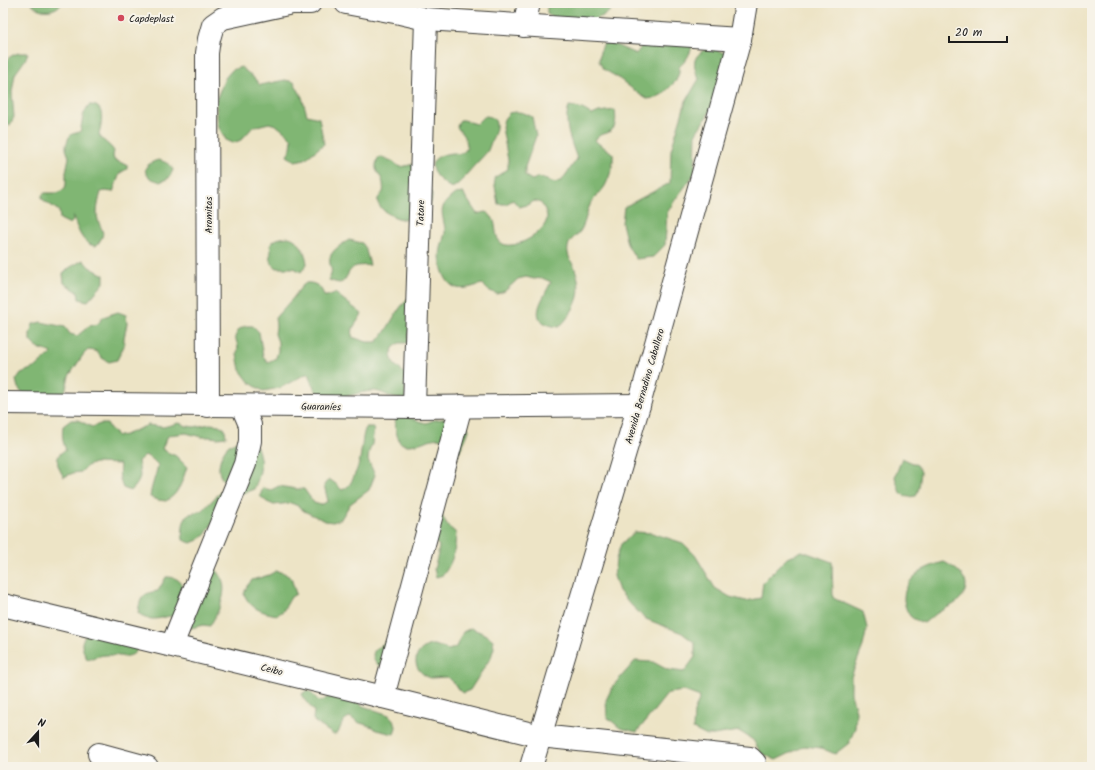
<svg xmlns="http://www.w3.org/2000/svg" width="1095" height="770" viewBox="0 0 1095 770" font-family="Kalam,sans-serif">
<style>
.forest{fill:#80b673;stroke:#4e6948}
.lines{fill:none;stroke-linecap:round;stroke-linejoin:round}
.street-casing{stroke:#3b3a36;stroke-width:24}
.primary-casing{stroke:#3b3a36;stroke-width:24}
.street{stroke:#fff;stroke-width:22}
.primary{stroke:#fff;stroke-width:22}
.poi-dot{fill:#d1495b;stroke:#f7f3e8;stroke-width:1.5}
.labels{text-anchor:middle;stroke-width:4;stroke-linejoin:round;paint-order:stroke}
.poi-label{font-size:10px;fill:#1c1c1c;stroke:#f7f3e8;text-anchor:start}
.street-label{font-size:10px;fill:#1c1c1c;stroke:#f7f3e8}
</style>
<rect width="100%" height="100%" fill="#f7f3e8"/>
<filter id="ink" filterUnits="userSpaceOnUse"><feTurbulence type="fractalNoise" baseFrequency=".025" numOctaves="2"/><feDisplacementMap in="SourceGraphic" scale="8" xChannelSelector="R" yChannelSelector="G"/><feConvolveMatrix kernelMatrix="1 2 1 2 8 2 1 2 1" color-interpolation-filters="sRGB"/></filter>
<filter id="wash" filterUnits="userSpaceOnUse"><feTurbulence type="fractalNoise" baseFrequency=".012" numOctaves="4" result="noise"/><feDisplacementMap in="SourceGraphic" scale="16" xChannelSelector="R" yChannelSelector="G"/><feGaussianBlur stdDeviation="0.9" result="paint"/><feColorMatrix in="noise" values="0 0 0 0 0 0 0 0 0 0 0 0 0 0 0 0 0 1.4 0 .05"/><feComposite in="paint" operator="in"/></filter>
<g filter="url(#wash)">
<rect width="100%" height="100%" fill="#ede4c6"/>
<g class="forest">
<path d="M30,3H63C52,13 41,13 30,3Z"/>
<path d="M547,3H613L610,11L603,16L587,22L554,19L547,14Z"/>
<path d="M679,37L687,41L692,47C689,56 686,61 679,67V73L676,81L663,94L655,98L647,99L639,94L617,77L603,69L599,61L600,52L604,43L613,44L636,54L641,47L649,44L665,46Z"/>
<path d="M706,49H714L729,55L718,99L696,133L695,173L675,200L667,213L665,245L653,257L636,259L627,244L622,223L624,207L670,183L671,150L686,101L699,79C693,66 691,57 706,49Z"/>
<path d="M19,53H28L25,60L15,74L12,92L14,117L10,125L3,124V66C7,58 11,55 19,53Z"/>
<path d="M241,67L254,78L260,85L285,80L294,82L302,97L307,115L319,118L324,144L305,159L295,161L287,156L291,148L292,139L286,133L276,125L269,123L253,127L241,140L233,143L226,140L218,126L216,100L225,78L232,70Z"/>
<path d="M89,105C107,104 101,124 99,135C103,142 110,144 114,151L113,156L114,160L127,165V169L120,173L113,192L105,191L101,192C99,199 97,207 97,214C98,230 110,230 96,246C82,245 77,228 73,216V221L70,224L60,219L59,211L42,199V195L45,193H58L65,188L66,184V172L69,157L66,149V145L69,137L72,134L80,132C83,120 81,116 89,105Z"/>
<path d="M569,106C578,107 584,109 592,115L599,112L615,110C616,118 617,128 609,132C602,136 603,131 595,140C601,147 607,148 613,154C614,164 610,176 605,186C601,193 594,197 590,205C586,212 586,221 582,228C578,237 570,237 568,247C566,257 574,264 576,272C579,280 580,292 577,300C574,309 566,321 559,327C524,323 542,301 551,282L542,278L534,279L526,277L518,279L505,291L497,294L488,290L482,284C474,286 465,290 457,288C443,284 438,260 441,248C442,243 444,238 445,233C446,224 439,213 444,205C446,201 451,197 455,194L463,193L477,214L485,212C487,213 489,213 490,215C499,222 492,239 503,244C516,250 546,232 547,218C547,212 544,208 541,203L534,201L527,205L519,207L513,200L506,204H498L495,186L494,178L508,169V160L502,127L504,119L509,113C518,111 524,112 532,117L536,136L525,167V176L532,180L539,177L555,183L562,180L577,159C571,141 563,124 569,106Z"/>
<path d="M486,116C501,118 496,130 492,140C490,144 489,149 487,152C483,157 478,161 474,166C466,174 462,183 452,188C447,186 441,181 437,177C434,173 431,167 433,162C437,155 448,153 455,153C459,154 458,155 461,153C463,153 465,151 466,149C470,142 461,133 457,127L458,123L460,120H464L476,124L482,118Z"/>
<path d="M382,157L394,162L397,165L401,167L414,164C420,173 429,182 432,193C432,196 432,200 431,202C428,209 416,220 408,220C399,220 383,213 379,205C375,199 380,197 383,192C384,189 383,186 383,183C380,171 372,173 378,158Z"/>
<path d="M159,160C165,162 171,164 173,170L169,178L160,182C156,180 150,179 148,176C140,167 153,161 159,160Z"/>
<path d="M289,237C300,240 306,253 307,264L301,272L294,268H277C263,257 274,257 270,246C274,238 280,238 289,237Z"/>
<path d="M349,240L362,243L365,247L370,265C365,266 358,265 354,267C352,268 350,271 349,272C343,284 342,285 329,280C332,272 332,271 330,264C327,252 341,245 349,240Z"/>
<path d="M83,260L89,267L104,275V283L88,301L79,299L78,292L64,283L63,274L69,268Z"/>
<path d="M306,283C315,282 322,287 324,296H327L335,293L362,314L353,328L352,337L367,342H377C390,329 395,308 411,297L408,343H399L393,348L391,356L394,364L407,376L405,399C392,401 388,393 375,391C358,390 325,409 314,388C312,383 311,378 309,373L302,376L280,388L263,391L250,383L240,370L237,354L238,346L235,337L238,330L245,326H253L259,332L263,356L268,362L276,358L278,351V342L275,334L276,326L275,318C281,311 287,305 293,298C297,293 300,287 306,283Z"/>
<path d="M118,312L126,315L127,323L124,338V346L117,360L109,362L102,358L96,351L88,350L83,355L69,376L65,392L58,396L24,395L18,388L16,380L21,373L36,367L52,353L36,347L30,341V333L33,324L41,322L65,327L70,334L77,336L89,326L98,324L103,317Z"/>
<path d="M404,415L419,421L426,423L434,420L450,418L465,422L469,430L466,438L445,480L444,439C430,436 422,445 409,445C406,445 403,444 400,443C396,433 394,427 396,416Z"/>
<path d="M71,420H78L92,427L100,424H107L112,431L118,436L125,435L148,425L163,427L179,423L187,426L194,427L210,424L219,425L225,429L226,437L218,438L210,437H202L186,433L169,435L165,441L162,449L169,453L176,456L187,467C182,481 180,493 166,501L158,500L150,497C151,486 156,476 158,465L152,459L145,455L138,461C140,475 143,479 131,491L123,488C119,479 119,473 120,464L95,463L87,466L81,472L73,473L64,477C60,471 54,461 60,454C61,452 64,451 66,450C62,441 62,435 63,426Z"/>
<path d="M366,427H374L372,444L369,452L368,460L375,475L369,490L350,504L341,519L333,522L325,521L304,511L298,506L291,503L274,505L267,502L260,496L263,488L271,490L279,486L296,489H304L314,503L321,505L328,501L324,485L329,479L336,484L342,490C349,487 351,483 354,476C358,468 360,461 361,452C363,443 362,436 366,427Z"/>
<path d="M241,440L257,447C263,463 261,473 254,489L246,492L230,496L205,535L198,540L191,543L183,540C182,530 182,524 187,515L203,510L228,484C226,482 223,480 221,477C216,468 221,454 227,447C231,443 236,441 241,440Z"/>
<path d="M902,458L917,465L921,472L919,488L916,496L908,497L900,493L895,477Z"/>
<path d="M440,513L449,527L456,533C455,551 454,560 443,575L436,577L434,569L438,554L439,546L434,540Z"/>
<path d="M635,532L652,533L683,543L695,555L715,588L730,597L746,601L761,598L763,582L787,558L802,551L832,562L833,598L863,612L867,628L863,646L851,677V694L856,711L855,728L849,743L835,754L821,748L805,746L776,760L761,753L753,740L739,731L707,736L693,729L694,712L700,697L684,691L668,693L637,732L620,728L607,717L606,700L613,686L635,661L653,662L668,670L684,672L695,657V643L682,633L646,619L632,606L619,591L614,576L616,559L621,544Z"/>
<path d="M944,562C960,570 976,584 958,601C953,606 945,608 939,612C934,615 929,619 924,623C919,621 914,620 910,616C908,613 906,609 905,605C901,591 910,579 921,571C928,567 936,564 944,562Z"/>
<path d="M214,568C216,570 219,572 220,575C230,591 218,612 210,626L203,625L187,629L177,620L170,616C156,619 151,622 138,613C140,598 142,593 158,591L166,577C177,577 180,580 185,590Z"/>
<path d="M276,571L284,573L291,578L296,594L291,597L283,611L277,615C261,612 251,609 244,594L247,586L252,580L269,575Z"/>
<path d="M471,628L487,635L493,640L494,648L491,657L470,690L463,693L447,677C442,677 436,678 431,678C423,676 415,668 416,660C416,652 427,644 434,645C439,646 445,649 449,650L456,647L463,632Z"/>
<path d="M89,631L138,647C133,662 117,654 106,655C100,655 94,658 87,659C81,646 79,642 89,631Z"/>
<path d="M388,640L381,667C376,664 370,656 375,650C376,648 386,642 388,640Z"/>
<path d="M306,691L310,692L319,701H323L326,698L330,697H343L356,701L363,706L389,715L395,722L396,727L394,734L376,730L373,727L357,722L350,717C342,719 341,727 338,733L334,735L315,722L313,719L314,711L303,698L302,694Z"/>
</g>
</g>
<g filter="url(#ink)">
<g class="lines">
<defs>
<g id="street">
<path d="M346,3L400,13L426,19L740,39"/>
<path d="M524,26L529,3"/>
<path d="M3,403L414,407L639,405"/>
<path d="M208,406L207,53L209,39L213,25L223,18L292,3H310"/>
<path d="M414,407L426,19"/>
<path d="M3,605L383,697L540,736L750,758L755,763L754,767"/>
<path d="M172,645L245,464L250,441V425L242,406"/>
<path d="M383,697L461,406"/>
<path d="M99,754L147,767"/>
</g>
<path id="primary" d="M531,767L639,405L740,39L746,3"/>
</defs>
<use href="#street" class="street-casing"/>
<use href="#primary" class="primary-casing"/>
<use href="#street" class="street"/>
<use href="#primary" class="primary"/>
</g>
</g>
<circle class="poi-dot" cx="121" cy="18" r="4"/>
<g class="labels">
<g class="poi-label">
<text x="129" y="22">Capdeplast</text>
</g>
<g class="street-label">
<text transform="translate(420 213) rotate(-88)" y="4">Tatare</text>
<text transform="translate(208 215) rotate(-90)" y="4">Aromitas</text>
<text transform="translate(644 386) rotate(-74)" y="4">Avenida Bernadino Caballero</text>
<text transform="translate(321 406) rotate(1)" y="4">Guaraníes</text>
<text transform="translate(272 669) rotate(14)" y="4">Ceibo</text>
</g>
</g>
<rect width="1095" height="770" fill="none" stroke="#f7f3e8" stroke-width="16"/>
<g transform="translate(38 732) rotate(21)" stroke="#f7f3e8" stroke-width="3" paint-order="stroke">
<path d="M0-3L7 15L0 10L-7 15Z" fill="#1c1c1c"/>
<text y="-6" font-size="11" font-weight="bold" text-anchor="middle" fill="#1c1c1c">N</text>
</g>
<path d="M949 36v6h58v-6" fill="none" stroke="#1c1c1c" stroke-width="2"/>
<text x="955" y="36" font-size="12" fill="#1c1c1c" stroke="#f7f3e8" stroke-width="3" paint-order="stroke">20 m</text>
</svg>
